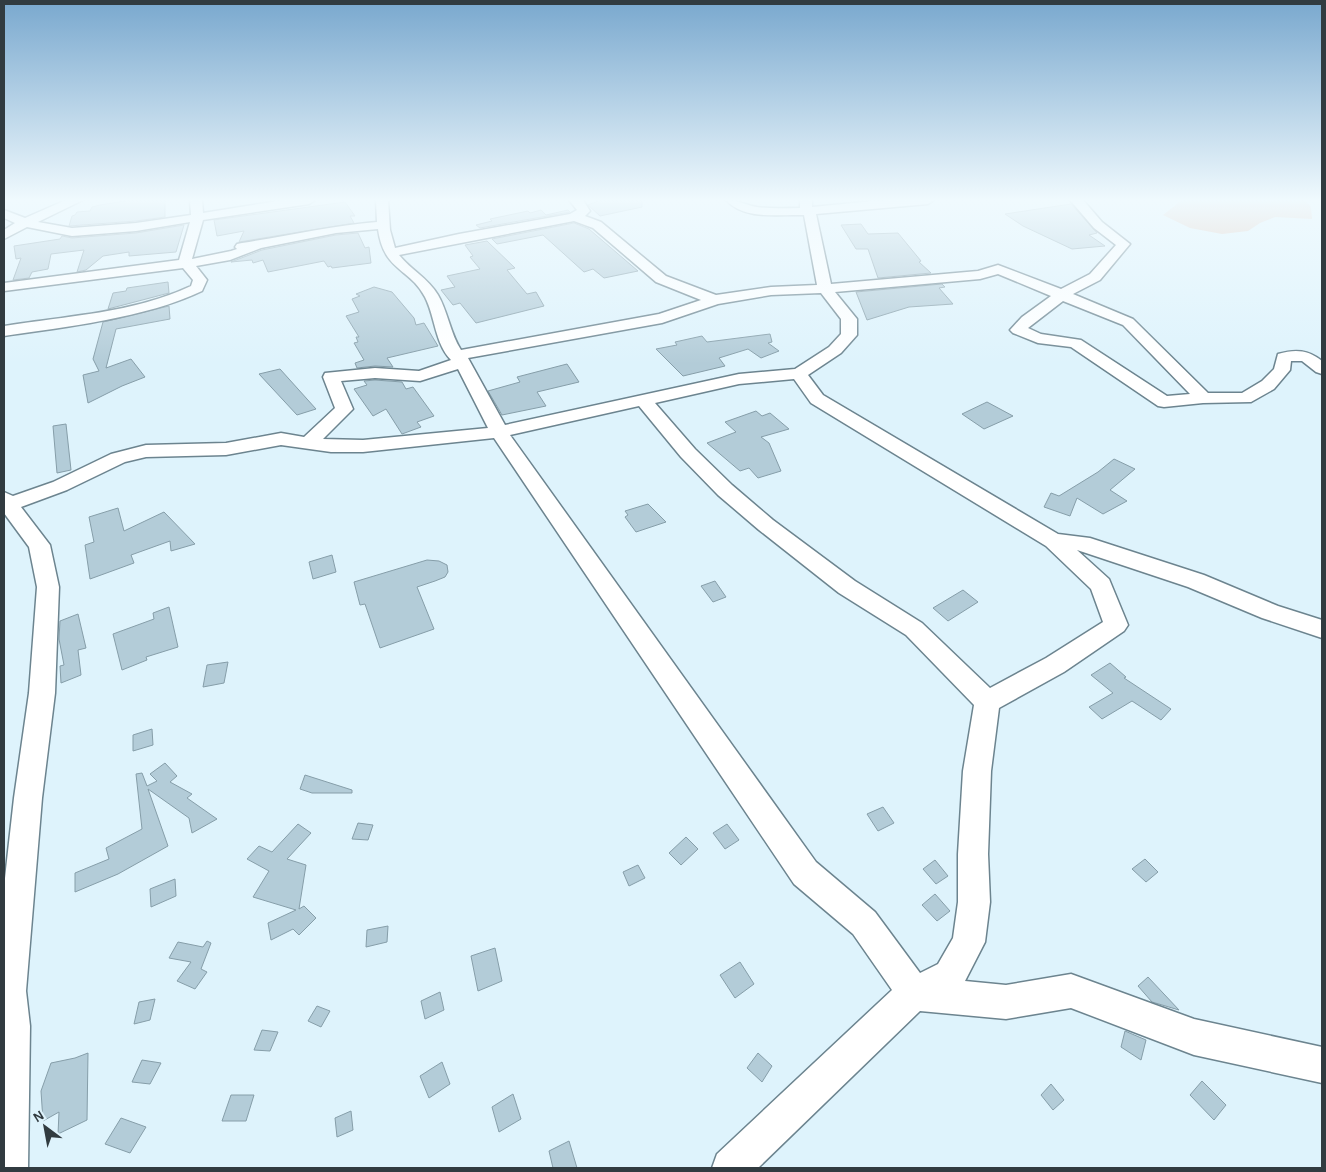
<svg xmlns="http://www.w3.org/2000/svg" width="1326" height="1172" viewBox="0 0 1326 1172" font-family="'Alegreya Sans',sans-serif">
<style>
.green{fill:#e3c2b1}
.building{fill:#b3ccd8;stroke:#869ea9}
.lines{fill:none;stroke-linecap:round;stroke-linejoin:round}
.street-casing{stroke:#6c848f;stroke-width:3}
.street{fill:#fff;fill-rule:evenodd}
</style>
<rect width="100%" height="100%" fill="#def3fc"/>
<path class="green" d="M1182,200H1305L1311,207L1312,219L1275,217L1260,223L1248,231L1222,234L1190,228L1163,215Z"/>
<g class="building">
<path d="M131,200H165V217L136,221L69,226L72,216L75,215L77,212L90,211L92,207L100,205Z"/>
<path d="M601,200H642V207L600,216L588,205Z"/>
<path d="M345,202L355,216H350L354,223L239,242L244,231L217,236L214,220Z"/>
<path d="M1071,204L1097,233L1089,235L1105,246L1072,249L1023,226L1005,214Z"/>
<path d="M541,210L546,215L568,210L570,212L480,228L476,225L492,221L490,219L528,211L530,213Z"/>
<path d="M574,223L589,229L638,271L604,278L593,269L584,272L543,235L497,244L492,239Z"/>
<path d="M861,224L868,234L898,233L921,261L919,262L931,273L878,278L868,249H856L841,225Z"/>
<path d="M184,225L176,252L129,256V252L103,256L86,270L77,272L84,250L51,254L48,269L32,272L29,278L13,280L21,258L16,259L14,246L60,239L62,236L72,238L136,233Z"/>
<path d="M358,233L365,248L369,247L371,263L332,268L331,266L328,267L324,261L268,272L263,260L253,263L252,260L231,262L262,250L336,235Z"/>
<path d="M487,241L515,268L507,270L527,294L536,292L544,306L476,323L460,303L453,305L441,290L455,287L447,276L480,269L470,257L473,256L465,245Z"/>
<path d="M168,282L169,293L108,309L113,293L126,291L127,288Z"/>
<path d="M942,284L945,287L939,288L953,304L909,307L867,320L856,292Z"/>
<path d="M374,287L392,292L414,318L416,325L424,323L438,346L387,358L393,367L375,366L357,368L355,363L364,360L354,343L358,342L356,337H359L346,316L359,312L352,299L360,296L356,294Z"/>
<path d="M169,306L170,319L116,329L106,368L131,359L145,377L122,386L88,403L83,375L99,371L93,359L103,322Z"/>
<path d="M770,334L772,342L768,343L779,351L761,358L748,349L719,358L725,366L683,376L656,349L677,345L675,342L702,336L707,342Z"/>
<path d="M567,364L579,382L537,392L546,406L502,415L488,391L520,382L517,377Z"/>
<path d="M280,369L316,409L297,415L259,374Z"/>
<path d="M375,380L402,382L406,389L413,387L434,416L417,422L421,427L402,434L386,409L373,416L354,389L367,385L364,381Z"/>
<path d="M987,402L1013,416L984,429L962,414Z"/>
<path d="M756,411L762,416L770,413L789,429L761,437L769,443L781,471L758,478L749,468L740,471L707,443L736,432L725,422Z"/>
<path d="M66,424L71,470L57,473L53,426Z"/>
<path d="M1114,459L1135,469L1110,490L1127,501L1103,514L1077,498L1070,516L1044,507L1051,493L1059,496L1098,472Z"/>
<path d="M648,504L666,522L636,532L625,517L628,515L625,511Z"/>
<path d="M118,508L124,531L164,512L195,544L171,551L170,541L131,555L134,563L90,579L85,545L94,542L89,517Z"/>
<path d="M332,555L336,572L313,579L309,562Z"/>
<path d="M427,560L439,561L447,565L448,572L445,577L435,581L417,587L434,629L380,648L365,604L360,605L354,582Z"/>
<path d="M715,581L726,597L713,602L701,586Z"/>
<path d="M963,590L978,602L948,621L933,608Z"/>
<path d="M169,607L178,647L146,657L147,660L122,670L113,634L154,619L153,613Z"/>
<path d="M78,614L86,648L78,650L81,675L61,683L60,666L64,665L59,639L60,621Z"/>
<path d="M228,662L224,683L203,687L207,665Z"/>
<path d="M1110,663L1126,677L1124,678L1171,709L1161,720L1132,701L1102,719L1089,707L1113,693L1091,675Z"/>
<path d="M152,729L153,745L133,751V735Z"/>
<path d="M165,763L177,776L170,782L192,794L187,798L217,819L192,833L189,818L148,789L168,846L118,874L75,892V873L109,859L106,848L142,829L136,774L142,773L147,786L157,781L150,774Z"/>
<path d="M305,775L352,790V793H312L300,789Z"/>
<path d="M883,807L894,823L878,831L867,814Z"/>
<path d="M358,823L373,825L368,840L352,839Z"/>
<path d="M298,824L311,833L287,859L306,865L299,909L304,906L316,918L299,935L293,929L271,940L268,923L296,910L253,897L269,871L247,859L259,846L272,852Z"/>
<path d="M727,824L739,840L725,849L713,833Z"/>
<path d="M686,837L698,849L681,865L669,853Z"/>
<path d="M1145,859L1158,872L1146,882L1132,869Z"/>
<path d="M935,860L948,876L936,884L923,869Z"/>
<path d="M638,865L645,878L629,886L623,872Z"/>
<path d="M175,879L176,896L151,907L150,889Z"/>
<path d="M935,894L950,911L937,921L922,905Z"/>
<path d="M388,926L387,942L366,947L367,930Z"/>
<path d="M207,941L211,943L201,969L207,972L195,989L177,981L191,962L169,958L178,942L203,947Z"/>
<path d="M495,948L502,981L478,991L471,956Z"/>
<path d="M740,962L754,984L735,998L720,975Z"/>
<path d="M1148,977L1179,1010L1152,1002L1138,986Z"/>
<path d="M440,992L444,1010L425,1019L421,1001Z"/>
<path d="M155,999L150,1020L134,1024L139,1002Z"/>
<path d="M317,1006L330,1011L321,1027L308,1021Z"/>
<path d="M262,1030L278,1032L270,1051L254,1050Z"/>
<path d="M1125,1031L1146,1040L1141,1060L1121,1047Z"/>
<path d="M88,1053L87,1120L58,1134L59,1112L43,1121L41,1091L51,1063L75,1058Z"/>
<path d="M758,1053L772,1066L762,1082L747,1068Z"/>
<path d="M142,1060L161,1063L150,1084L132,1082Z"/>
<path d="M442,1062L450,1084L429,1098L420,1076Z"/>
<path d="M1202,1081L1226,1105L1214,1120L1190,1095Z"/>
<path d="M1051,1084L1064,1100L1053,1110L1041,1095Z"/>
<path d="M513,1094L521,1119L499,1132L492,1107Z"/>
<path d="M231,1095H254L246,1121H222Z"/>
<path d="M351,1111L353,1130L337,1137L335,1118Z"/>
<path d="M121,1118L146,1127L130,1153L105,1144Z"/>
<path d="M569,1141L577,1168H553L549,1151Z"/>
</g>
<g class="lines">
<defs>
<path id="street" d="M66,200H83L38,222L72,228L136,223L191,215L190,200H202L203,213L284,200H315L309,204L203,220L192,259L231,251L237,249L235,247L237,244L242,243C288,236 331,226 377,222L376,200H388L390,230L395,248L459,234L570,214L577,210L569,200H583L590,211L585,216L601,222L666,276L716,295L771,287L817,285L804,215C780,214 745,221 726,200C739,200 745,205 757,207C771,209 786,208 800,208V200H812V207L884,200H934L928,204L816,214L831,284L978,271L998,265L1061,289L1090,274L1116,245L1094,228L1070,200H1083L1102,222L1130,244L1100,280L1073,294L1133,319L1208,393H1242L1262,381L1274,369L1278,354C1296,349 1308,350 1322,361V374L1316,372L1302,361H1291L1290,370L1274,389L1251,402L1203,403L1164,407L1158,406L1071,347L1038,343L1013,333L1010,330L1022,317L1051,296L998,274L980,279L835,292L857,319V335L841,353L808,375L823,395L1058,534L1090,538L1204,575L1278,606L1322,620V638L1262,618L1188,587L1077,550L1109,579L1128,625L1124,631L1064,672L999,708L991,771L988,854L990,902L985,942L965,981L1006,985L1071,974L1194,1019L1322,1047V1083L1194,1055L1071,1008L1006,1019L920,1011L758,1168H712L717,1154L892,990L853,934L794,884L494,438L363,452H331L281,445L226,455L146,457L125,462L67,490L21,507L50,545L59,587L55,693L42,798L26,991L30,1026L28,1168H4V887L14,798L29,693L37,587L29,547L4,513V492L13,496L53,482L111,454L146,445L226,443L281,433L304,437L335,408L323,377L325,373L375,368L419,371L451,360C435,344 435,316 425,297C409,267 384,272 378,229L336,233L261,248L230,260L196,266L207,280L202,291C146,318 65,327 4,336V326C66,316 134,313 191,286L193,280L183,268L4,291V283L179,260L190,222L136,231L72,236L27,227L4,239V230L15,223L4,218V210L25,218ZM574,221L593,228L656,282L701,300L659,314L461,350C450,333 448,312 438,295C428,278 411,270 399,255ZM821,293L841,319V334L829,347L795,369L739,374L505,425L468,358L662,323L718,304L771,295ZM1063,301L1123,325L1190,394L1167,396L1081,340L1041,334L1028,328ZM458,369L488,428L363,440L323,439L353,409L341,381L375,378L420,381ZM794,379L811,403L1046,546L1091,589L1103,622L1046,658L990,688L922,623L855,581L773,520L732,485L695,449L655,403L739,384ZM639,406L681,457L718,495L759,530L839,593L906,635L974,705L963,771L958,854V902L953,938L938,964L920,973L875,912L816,862L510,435Z"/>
</defs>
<use href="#street" class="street-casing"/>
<use href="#street" class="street"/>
</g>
<linearGradient id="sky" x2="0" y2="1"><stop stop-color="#79a8ce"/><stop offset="0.55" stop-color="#f0fafe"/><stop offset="1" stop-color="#f0fafe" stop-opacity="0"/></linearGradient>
<rect width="1326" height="364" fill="url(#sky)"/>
<rect width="1326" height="1172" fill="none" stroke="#313b40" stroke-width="10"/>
<g transform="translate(45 1127) rotate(328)" stroke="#def3fc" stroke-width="4" paint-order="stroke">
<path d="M0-4L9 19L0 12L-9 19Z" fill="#313b40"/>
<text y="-8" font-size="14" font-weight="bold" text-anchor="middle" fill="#313b40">N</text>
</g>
</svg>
